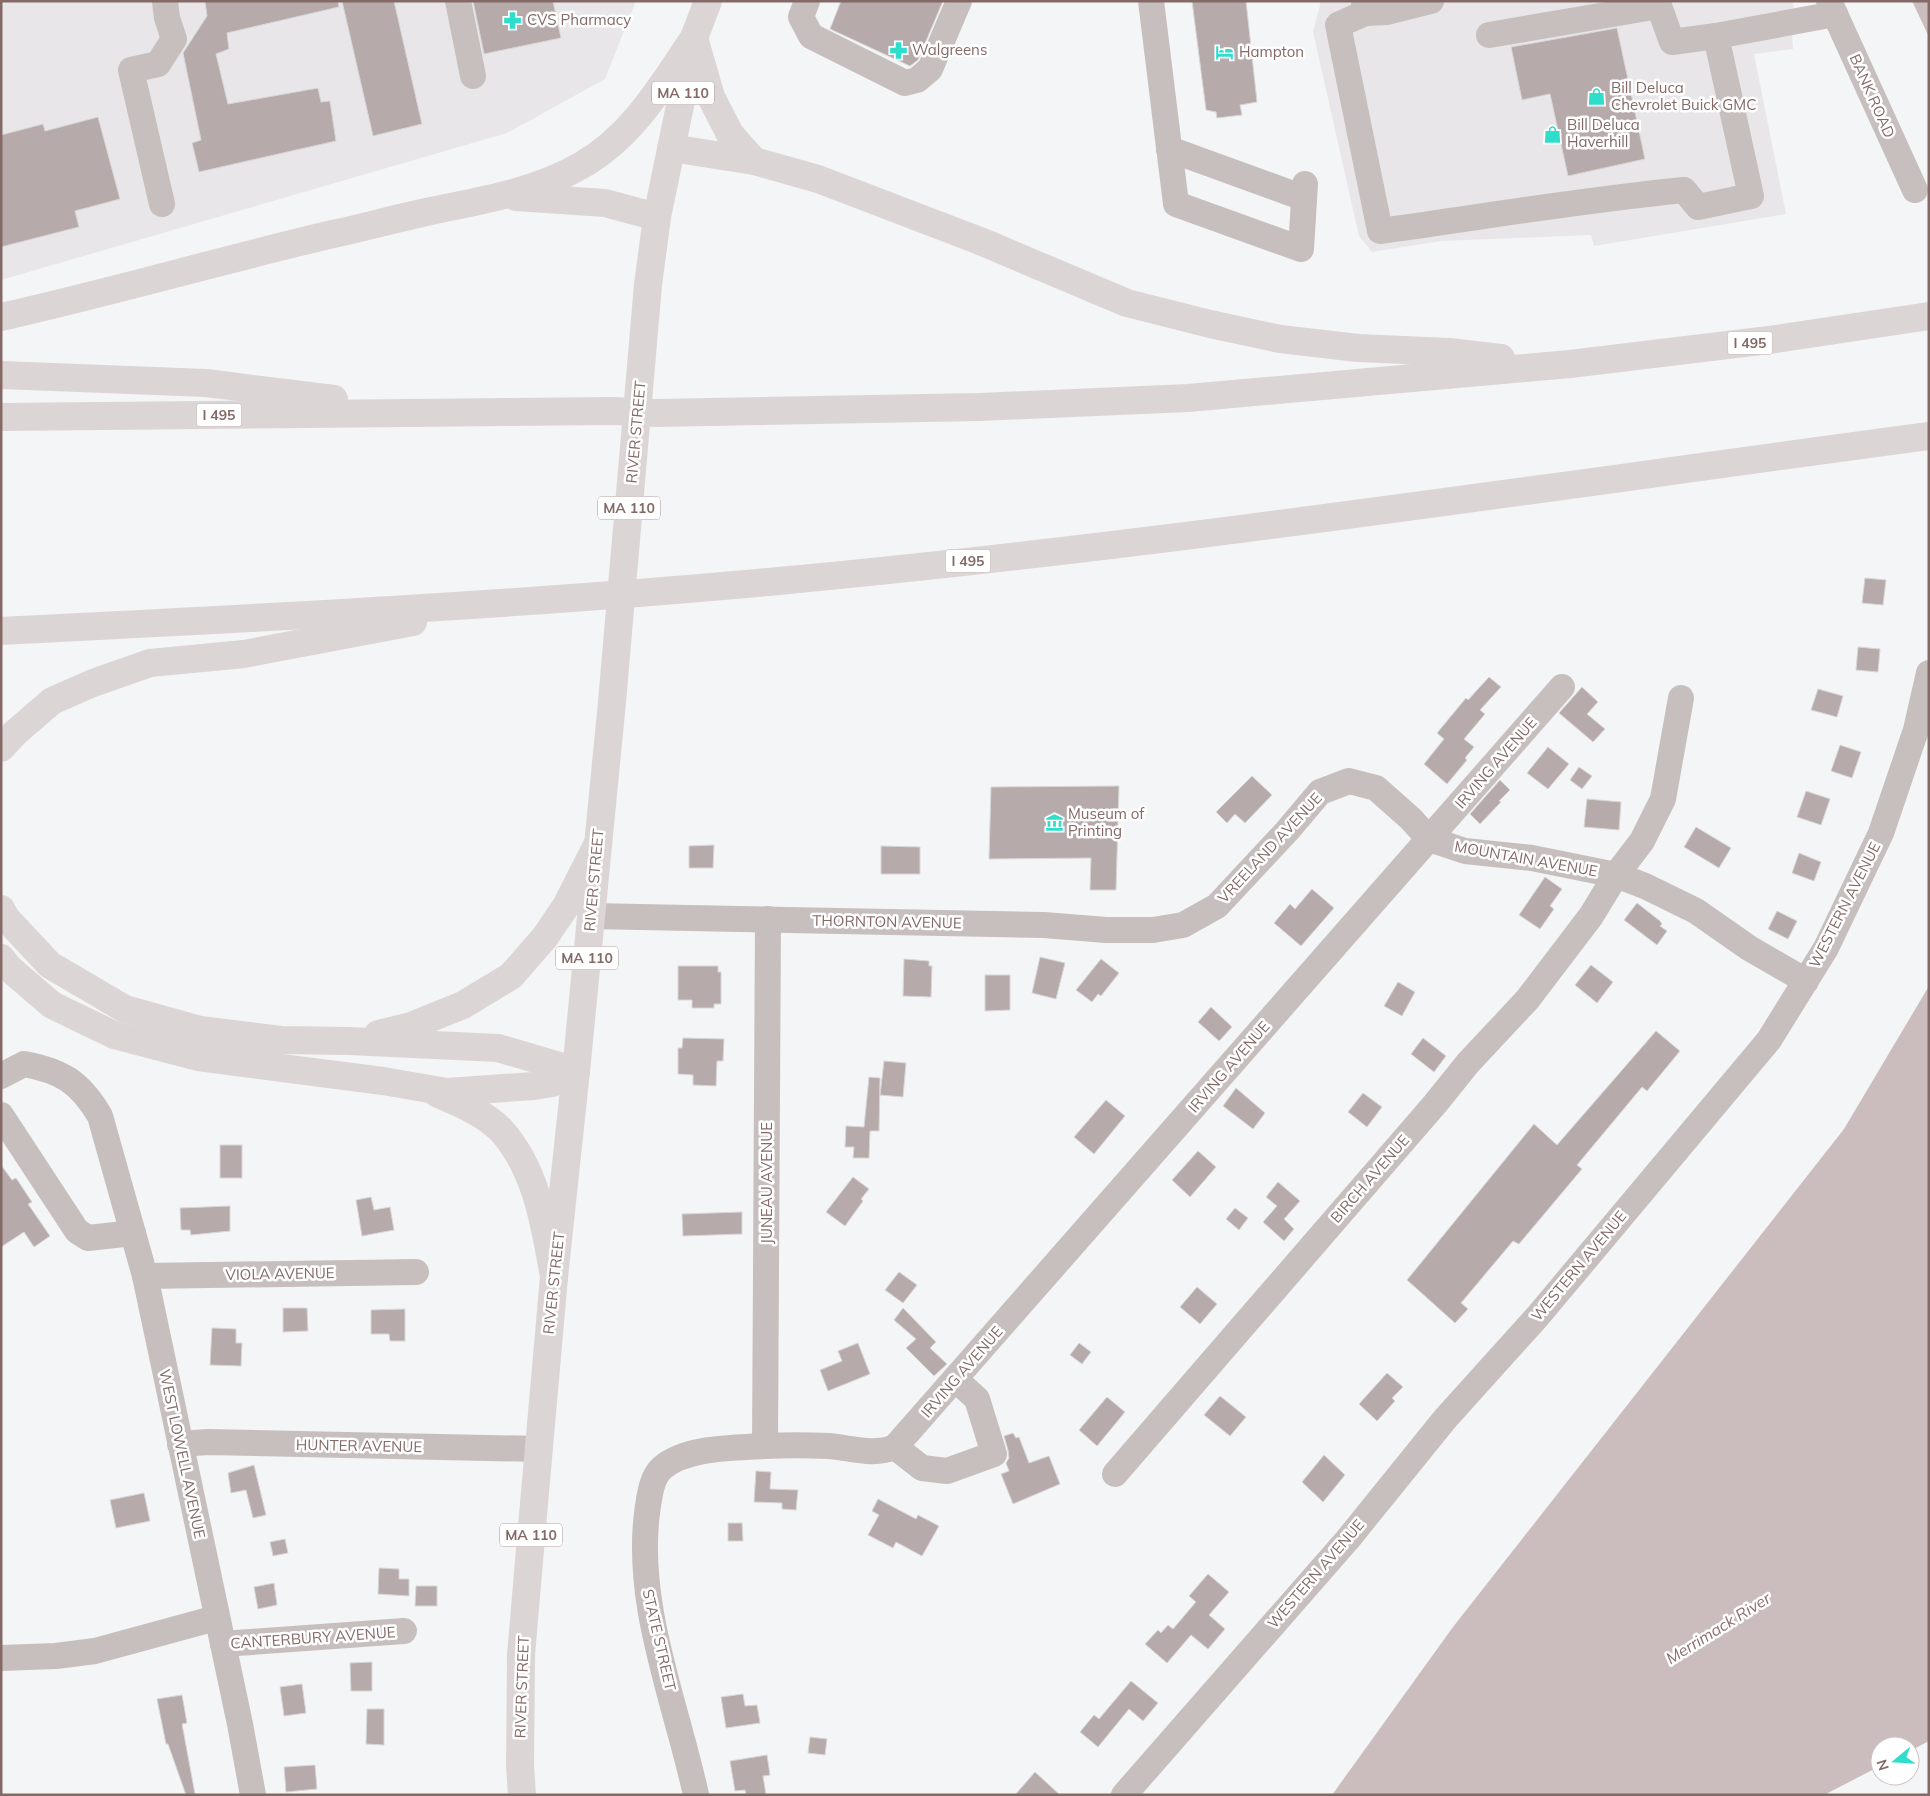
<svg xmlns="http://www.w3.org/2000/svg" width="1930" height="1796" viewBox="0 0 1930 1796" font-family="Mulish,sans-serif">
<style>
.built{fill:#e8e6e8}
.water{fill:#cbbdbd}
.building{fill:#b7aaaa;stroke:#d7d7d9}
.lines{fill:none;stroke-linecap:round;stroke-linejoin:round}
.minor{stroke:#c6bfbe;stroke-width:26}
.major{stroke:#dcd5d5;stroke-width:28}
.highway{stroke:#dcd5d5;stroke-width:28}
.labels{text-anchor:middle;stroke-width:5;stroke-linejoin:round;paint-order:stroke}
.shield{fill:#fff;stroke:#a99795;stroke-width:1}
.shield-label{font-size:14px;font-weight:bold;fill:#846a67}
.poi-label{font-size:15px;fill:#846a67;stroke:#fff;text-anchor:start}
.street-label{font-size:15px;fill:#846a67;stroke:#fff}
.water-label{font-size:16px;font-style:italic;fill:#8e6d70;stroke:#fff}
</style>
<rect width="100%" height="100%" fill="#f4f5f7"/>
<g class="built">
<path d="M1,1H636L605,79L507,133L1,280Z"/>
<path d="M1321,1H1792L1802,31L1792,33L1793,49L1754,54L1786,214L1594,246L1591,235L1441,241L1372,252L1359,236L1313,32Z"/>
</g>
<g class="water">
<path d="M1912,1H1929V37Z"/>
<path d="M1929,986V1741L1910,1751V1746H1880V1766L1824,1795H1332L1453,1627L1844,1129Z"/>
</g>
<g class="building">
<path d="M205,1H338L339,7L227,33L229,49L216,54L228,104L318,88L321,102L330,101L336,141L199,172L192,143L201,140L183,53L207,16Z"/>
<path d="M342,1H394L422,124L373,136Z"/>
<path d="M473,1H553L561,38L484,54Z"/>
<path d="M841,1H943L918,60L910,66L830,29Z"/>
<path d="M1192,1H1246L1257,102L1240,105L1242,115L1217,118L1216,112L1206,110Z"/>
<path d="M1617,28L1645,159L1568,176L1550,94L1522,100L1511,47Z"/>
<path d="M98,117L120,199L75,211L79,227L1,247V135L43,124L45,131Z"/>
<path d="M1865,578L1886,580L1883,605L1862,603Z"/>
<path d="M1858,647L1880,649L1878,672L1856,670Z"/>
<path d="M1489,677L1501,687L1480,710L1485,714L1464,739L1474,747L1465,758L1467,760L1447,784L1424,764L1444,739L1437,733L1466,698L1468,700Z"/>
<path d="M1582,687L1598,702L1587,714L1605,729L1593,742L1559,713Z"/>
<path d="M1818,689L1843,696L1837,717L1811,710Z"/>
<path d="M1840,745L1861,752L1852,778L1831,771Z"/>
<path d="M1548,747L1569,764L1548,789L1527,773Z"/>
<path d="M1579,767L1592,776L1582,789L1570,780Z"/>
<path d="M1252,776L1272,795L1245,823L1235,814L1227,823L1216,812Z"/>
<path d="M1500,780L1510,790L1499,801L1501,802L1480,824L1470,814Z"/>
<path d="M1119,786L1116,890H1090L1091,858L989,859L991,787Z"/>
<path d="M1806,791L1830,799L1821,825L1797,817Z"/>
<path d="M1587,799L1621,802L1619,830L1584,827Z"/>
<path d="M1696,827L1731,848L1719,868L1684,847Z"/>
<path d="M714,845L713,868H689V846Z"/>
<path d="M881,846L920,847V874H881Z"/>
<path d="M1799,853L1821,862L1814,881L1792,873Z"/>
<path d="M1545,877L1562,889L1550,906L1554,909L1540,929L1519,915Z"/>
<path d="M1312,889L1334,908L1301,946L1274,923L1290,904L1295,909Z"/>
<path d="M1637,903L1660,921L1662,924L1660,926L1667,931L1657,945L1624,920Z"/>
<path d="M1777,911L1797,921L1788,939L1768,929Z"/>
<path d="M1040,957L1065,963L1056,999L1032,993Z"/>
<path d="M904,959L929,961V966H932L931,997L903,996Z"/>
<path d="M1101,959L1119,973L1101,996L1098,994L1092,1002L1076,990Z"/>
<path d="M1591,965L1613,982L1597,1003L1575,985Z"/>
<path d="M678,966H718V972H721V1004H714V1008H692V1000H678Z"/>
<path d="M985,975H1010V1010L985,1011Z"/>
<path d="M1398,982L1415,992L1402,1016L1384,1006Z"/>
<path d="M1211,1007L1232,1027L1219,1041L1198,1022Z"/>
<path d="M1656,1031L1680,1051L1647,1091L1642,1087L1577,1165L1582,1169L1519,1244L1513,1241L1461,1303L1468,1309L1455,1323L1407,1280L1534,1124L1557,1145Z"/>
<path d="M683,1038L724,1039L723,1061H717L716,1086L693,1085V1075L678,1074V1048H682Z"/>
<path d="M1423,1038L1446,1056L1434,1072L1411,1054Z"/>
<path d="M884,1061L906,1063L903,1097L880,1095Z"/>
<path d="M869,1077L880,1078L879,1131H870L869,1158H853L854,1147H845L846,1126L864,1127Z"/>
<path d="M1236,1088L1265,1113L1253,1129L1223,1106Z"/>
<path d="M1363,1093L1382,1107L1367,1127L1348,1112Z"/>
<path d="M1106,1100L1125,1116L1094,1154L1074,1137Z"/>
<rect x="220" y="1145" width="22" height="33"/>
<path d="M1198,1151L1216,1167L1190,1197L1172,1180Z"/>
<path d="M1,1165L12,1180L16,1178L32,1202L28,1204L50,1236L34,1247L24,1232L1,1247Z"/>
<path d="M853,1177L869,1189L861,1199L863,1201L845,1226L826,1212Z"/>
<path d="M1278,1182L1300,1201L1284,1219L1294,1229L1284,1241L1263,1222L1277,1206L1266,1197Z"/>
<path d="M371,1197L374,1210L390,1207L394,1230L362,1236L356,1200Z"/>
<path d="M230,1206V1231L191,1235L190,1230H181L180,1208Z"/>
<path d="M1235,1208L1248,1218L1239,1230L1226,1219Z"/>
<path d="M742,1212V1234L683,1236L682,1214Z"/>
<path d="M899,1272L917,1285L903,1303L885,1290Z"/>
<path d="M1197,1287L1217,1304L1200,1324L1180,1307Z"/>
<path d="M283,1308H307L308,1331L283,1332Z"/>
<path d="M903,1308L936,1342L930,1348L947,1364L934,1376L906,1348L916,1339L894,1320Z"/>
<path d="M405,1309V1341H390L389,1334H371V1310Z"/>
<path d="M212,1328L236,1329V1343H242L241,1366L210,1365Z"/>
<path d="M858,1343L870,1374L828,1391L820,1370L842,1361L838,1351Z"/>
<path d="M1079,1343L1091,1352L1082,1364L1070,1355Z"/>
<path d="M1387,1373L1403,1387L1392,1398L1395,1401L1377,1421L1359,1404Z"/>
<path d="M1220,1396L1246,1417L1230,1436L1204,1415Z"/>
<path d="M1107,1397L1125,1412L1097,1446L1079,1430Z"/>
<path d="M1013,1433L1016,1438L1019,1437L1029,1463L1049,1456L1060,1484L1013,1504L1001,1474L1009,1471L1006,1463L1009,1458L1008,1450L1004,1436Z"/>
<path d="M1324,1455L1345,1475L1323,1502L1302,1482Z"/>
<path d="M254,1465L266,1515L253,1518L246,1490L231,1493L228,1473Z"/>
<path d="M756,1471L771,1472L770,1489L798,1490L796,1510L782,1509V1503L754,1502Z"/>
<path d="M144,1493L150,1521L116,1528L110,1500Z"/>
<path d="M878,1499L916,1519L918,1515L939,1526L922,1556L896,1542L893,1548L868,1535L879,1515L872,1511Z"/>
<path d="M728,1523H742L743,1541H728Z"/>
<path d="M285,1539L288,1553L273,1556L270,1542Z"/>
<path d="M379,1568L399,1569V1579H409V1596L378,1594Z"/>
<path d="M1208,1574L1229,1592L1209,1615L1225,1629L1208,1649L1191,1635L1167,1663L1145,1644L1158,1630L1161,1633L1168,1625L1173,1629L1196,1602L1189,1596Z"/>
<path d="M274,1583L277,1605L258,1609L254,1587Z"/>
<path d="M416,1586H437V1606H415Z"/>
<path d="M372,1662V1691H351L350,1663Z"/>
<path d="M1131,1681L1158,1703L1143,1721L1129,1709L1098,1747L1080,1732L1094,1715L1099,1719Z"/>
<path d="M302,1684L306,1713L284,1716L280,1687Z"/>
<path d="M743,1694L745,1706L757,1705L760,1723L726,1728L721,1697Z"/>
<path d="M182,1695L187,1723L182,1724L195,1794L193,1795H186L168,1744H166L157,1699Z"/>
<path d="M367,1709H384V1745L366,1744Z"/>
<path d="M810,1737L827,1739L825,1755L808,1753Z"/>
<path d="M767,1755L770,1775L763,1776L766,1795H746L745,1790L735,1791L730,1761Z"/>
<path d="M315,1765L317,1789L286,1792L284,1767Z"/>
<path d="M1035,1772L1060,1795H1015Z"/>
</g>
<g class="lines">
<g class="minor">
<path d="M458,1L473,76"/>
<path d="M807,1L801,17L811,36L905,83L917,80L930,69L959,1"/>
<path d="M1151,1L1176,204L1301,249L1305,184"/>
<path d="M1364,1L1365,13L1387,12L1431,1"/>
<path d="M1829,1L1915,190"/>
<path d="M1365,13L1338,25L1380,231C1481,217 1582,200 1684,190L1698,207L1751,196L1716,36L1835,14"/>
<path d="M1489,35L1659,6L1672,42L1716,36"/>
<path d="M1169,149L1304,198"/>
<path d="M162,204L131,70L158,64L174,39L167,18L165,1"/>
<path d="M591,916L1044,925L1106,930H1153L1183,925L1217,906L1287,831L1320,792L1349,781L1376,788L1411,819L1429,839L1465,851L1532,858L1616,875L1645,886L1696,911L1749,948L1806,981"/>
<path d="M1,1076L24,1064C62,1071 80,1082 100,1116L145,1276L240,1724L253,1795"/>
<path d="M1,1115L77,1231L88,1238L133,1233"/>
<path d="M145,1276L416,1272"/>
<path d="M180,1444L208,1442L539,1449"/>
<path d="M765,1446L768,919"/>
<path d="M895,1447L922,1468L947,1471L994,1454L977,1399L955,1379"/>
<path d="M1115,1474L1435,1104L1468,1063L1527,1000L1591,916L1616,875L1642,841L1663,799L1681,698"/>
<path d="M223,1644L404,1631"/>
<path d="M1,1658L56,1656L95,1651L216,1618"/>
<path d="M696,1795C676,1702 633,1602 648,1506C650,1493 652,1477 662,1468C686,1447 734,1448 764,1446C785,1445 808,1445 829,1446C852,1448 873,1456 895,1447L1562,687"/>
<path d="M1124,1795L1348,1539L1445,1419L1537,1317L1769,1040L1826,948L1881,833L1916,730L1929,673"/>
</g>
<path class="major" d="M522,1795L520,1766L521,1655L531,1538L554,1277L576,1071L612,702L648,285L657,217L694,38L708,1"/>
<g class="highway">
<path d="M694,38L711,97L730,134L754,161"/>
<path d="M671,148L754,161L818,179L980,241L1127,303L1210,324L1280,339L1358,348L1449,352L1501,358"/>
<path d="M516,197L605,203L657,217"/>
<path d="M1,317C112,292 222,260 333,234C365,227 398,218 431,211C483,200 536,192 582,165C633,136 662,85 694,38"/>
<path d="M1,375L206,383L334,399"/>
<path d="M1,417L615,411L656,413L980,407L1188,398L1570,364L1769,340L1929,316"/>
<path d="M1,631C260,618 520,605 779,581C1164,545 1546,487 1929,436"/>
<path d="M1,748L15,733L52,701L93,683L150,663L244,654L413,622"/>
<path d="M1,909L6,918L50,965L125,1009L200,1030L281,1040L349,1041L498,1048L576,1071"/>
<path d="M1,958L9,968L52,1005L114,1035L198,1057L383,1081L447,1092L534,1086L552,1083L576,1071"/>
<path d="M378,1034L411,1026L463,1005L511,976L545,937L566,906L597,845"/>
<path d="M438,1094C459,1103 484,1113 501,1130C537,1170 545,1226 554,1277"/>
</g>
</g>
<defs>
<symbol id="pharmacy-bare" viewBox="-9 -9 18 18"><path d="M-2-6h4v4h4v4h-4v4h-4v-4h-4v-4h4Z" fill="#2edecb" stroke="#fff" stroke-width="2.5" paint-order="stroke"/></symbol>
<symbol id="hotel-bare" viewBox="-9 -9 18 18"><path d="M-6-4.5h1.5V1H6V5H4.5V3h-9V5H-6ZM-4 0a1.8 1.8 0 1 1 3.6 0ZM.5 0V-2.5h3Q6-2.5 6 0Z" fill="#2edecb" stroke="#fff" stroke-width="2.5" paint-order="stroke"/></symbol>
<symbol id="shop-bare" viewBox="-9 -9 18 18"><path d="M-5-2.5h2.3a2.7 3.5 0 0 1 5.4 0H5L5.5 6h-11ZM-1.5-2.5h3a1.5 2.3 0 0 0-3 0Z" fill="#2edecb" stroke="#fff" stroke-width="2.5" paint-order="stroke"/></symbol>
<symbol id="museum-bare" viewBox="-9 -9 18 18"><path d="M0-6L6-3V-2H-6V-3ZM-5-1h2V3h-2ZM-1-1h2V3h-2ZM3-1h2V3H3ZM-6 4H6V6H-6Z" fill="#2edecb" stroke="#fff" stroke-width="2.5" paint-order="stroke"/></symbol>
</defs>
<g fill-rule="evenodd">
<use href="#pharmacy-bare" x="500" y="8" width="25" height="25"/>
<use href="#pharmacy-bare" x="886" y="38" width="25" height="25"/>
<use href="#hotel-bare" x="1212" y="40" width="25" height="25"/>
<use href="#shop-bare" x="1584" y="84" width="25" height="25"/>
<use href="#shop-bare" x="1540" y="122" width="25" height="25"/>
<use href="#museum-bare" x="1042" y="810" width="25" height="25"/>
</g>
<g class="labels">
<g class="shield">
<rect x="652" y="81.5" width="62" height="23" rx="4"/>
<rect x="1727.5" y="331.5" width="45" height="23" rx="4"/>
<rect x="196.5" y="403.5" width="45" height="23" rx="4"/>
<rect x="598" y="496.5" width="62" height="23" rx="4"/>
<rect x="945.5" y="549.5" width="45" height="23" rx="4"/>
<rect x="556" y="946.5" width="62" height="23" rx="4"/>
<rect x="500" y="1523.5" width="62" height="23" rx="4"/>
</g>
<g class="shield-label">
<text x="683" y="98">MA 110</text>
<text x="1750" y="348">I 495</text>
<text x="219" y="420">I 495</text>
<text x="629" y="513">MA 110</text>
<text x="968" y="566">I 495</text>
<text x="587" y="963">MA 110</text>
<text x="531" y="1540">MA 110</text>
</g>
<g class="poi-label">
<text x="527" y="25">CVS Pharmacy</text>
<text x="912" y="55">Walgreens</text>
<text x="1239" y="57">Hampton</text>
<text x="1611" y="93">Bill Deluca<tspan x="1611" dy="17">Chevrolet Buick GMC</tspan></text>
<text x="1567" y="130">Bill Deluca<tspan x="1567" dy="17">Haverhill</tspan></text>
<text x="1068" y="819">Museum of<tspan x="1068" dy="17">Printing</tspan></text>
</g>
<g class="street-label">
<text transform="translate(1872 96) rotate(66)" y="5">BANK ROAD</text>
<text transform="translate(636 432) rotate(-85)" y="5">RIVER STREET</text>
<text transform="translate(1496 763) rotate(-49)" y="5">IRVING AVENUE</text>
<text transform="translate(1270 848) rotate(-47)" y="5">VREELAND AVENUE</text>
<text transform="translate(1526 859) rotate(10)" y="5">MOUNTAIN AVENUE</text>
<text transform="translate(594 880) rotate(-85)" y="5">RIVER STREET</text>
<text transform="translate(1845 905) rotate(-63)" y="5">WESTERN AVENUE</text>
<text transform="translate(887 922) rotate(1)" y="5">THORNTON AVENUE</text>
<text transform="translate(1229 1067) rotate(-49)" y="5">IRVING AVENUE</text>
<text transform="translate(1370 1179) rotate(-49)" y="5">BIRCH AVENUE</text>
<text transform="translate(767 1183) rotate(-90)" y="5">JUNEAU AVENUE</text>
<text transform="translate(1579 1266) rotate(-50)" y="5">WESTERN AVENUE</text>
<text transform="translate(280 1274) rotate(-1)" y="5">VIOLA AVENUE</text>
<text transform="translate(554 1283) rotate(-84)" y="5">RIVER STREET</text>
<text transform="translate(962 1372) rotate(-49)" y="5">IRVING AVENUE</text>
<text transform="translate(359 1446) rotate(1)" y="5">HUNTER AVENUE</text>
<text transform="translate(182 1454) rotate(78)" y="5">WEST LOWELL AVENUE</text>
<text transform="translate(1316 1574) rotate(-49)" y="5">WESTERN AVENUE</text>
<text transform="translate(313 1638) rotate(-4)" y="5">CANTERBURY AVENUE</text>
<text transform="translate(659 1640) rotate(77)" y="5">STATE STREET</text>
<text transform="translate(522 1687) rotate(-88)" y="5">RIVER STREET</text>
</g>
<g class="water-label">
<text transform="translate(1718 1628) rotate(-32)" y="6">Merrimack River</text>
</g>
</g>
<rect width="1930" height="1796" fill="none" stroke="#846a67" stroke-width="5"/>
<g transform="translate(1895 1761) rotate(252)"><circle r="24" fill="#ffffff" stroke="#cec3c2"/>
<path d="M0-4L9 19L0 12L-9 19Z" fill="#2edecb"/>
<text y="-8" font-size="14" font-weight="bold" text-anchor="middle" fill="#846a67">N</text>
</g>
</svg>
